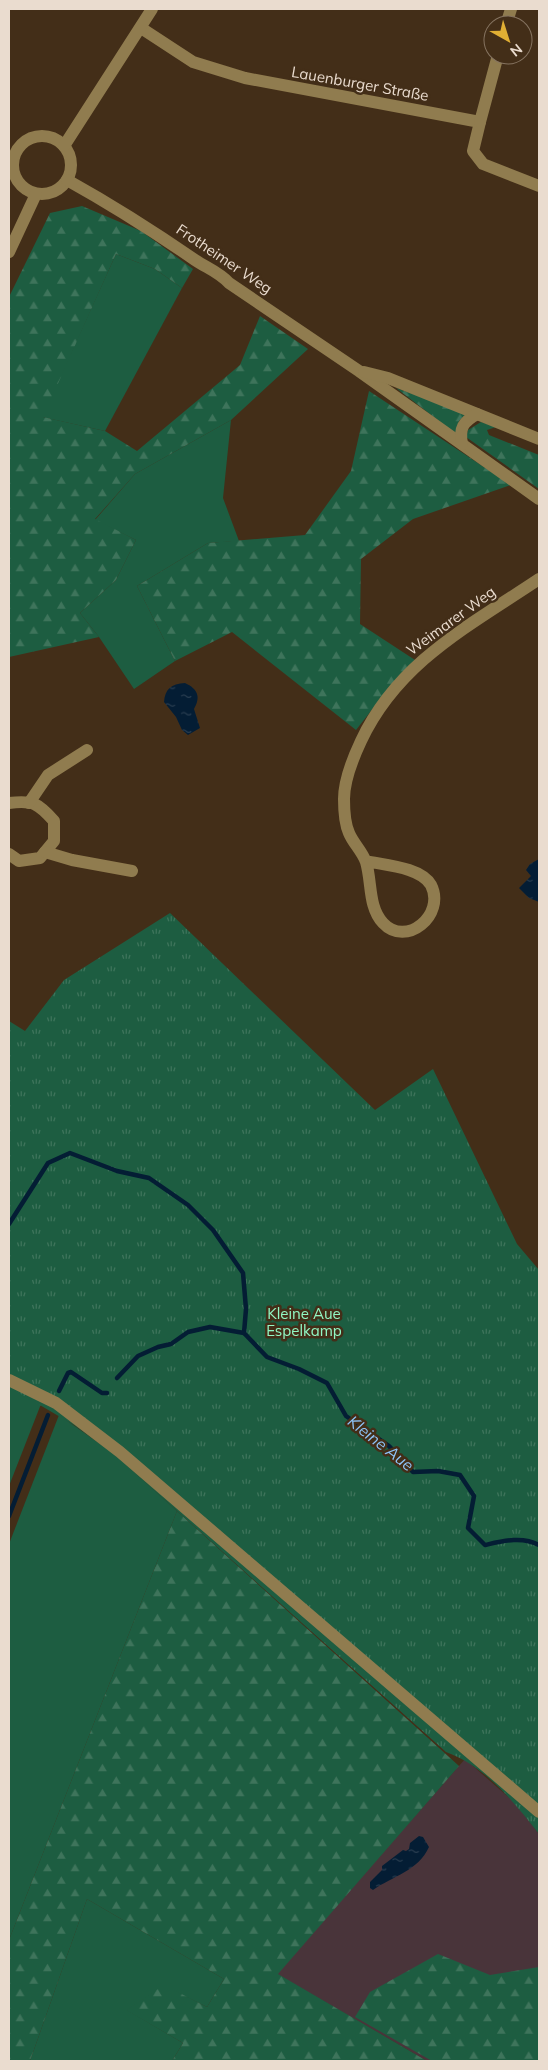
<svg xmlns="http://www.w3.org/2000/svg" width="548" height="2070" viewBox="0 0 548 2070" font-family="Mulish,sans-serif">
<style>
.commercial{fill:#49343a}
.grass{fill:#1d5d41}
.forest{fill:url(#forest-firs)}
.park{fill:url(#park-tufts)}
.water{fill:url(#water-ripples)}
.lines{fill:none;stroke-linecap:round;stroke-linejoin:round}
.stream{stroke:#041d34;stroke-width:4.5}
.minor{stroke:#907c4f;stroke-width:12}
.labels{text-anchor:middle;stroke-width:5;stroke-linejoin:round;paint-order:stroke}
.street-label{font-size:15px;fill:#eadccf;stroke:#432e18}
.park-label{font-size:15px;fill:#91f7c4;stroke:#432e18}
.water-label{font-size:16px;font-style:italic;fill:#8ec5fb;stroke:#432e18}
</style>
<defs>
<pattern id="forest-firs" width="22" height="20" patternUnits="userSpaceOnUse" patternTransform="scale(1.25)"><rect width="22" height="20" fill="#1d5d41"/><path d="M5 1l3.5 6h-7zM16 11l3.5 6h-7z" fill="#3e745b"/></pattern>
<pattern id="park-tufts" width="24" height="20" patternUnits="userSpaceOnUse" patternTransform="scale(1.25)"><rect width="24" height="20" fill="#1d5d41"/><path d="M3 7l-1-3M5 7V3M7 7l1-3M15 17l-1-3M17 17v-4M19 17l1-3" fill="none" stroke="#3e745b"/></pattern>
<pattern id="water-ripples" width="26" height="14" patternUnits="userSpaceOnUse" patternTransform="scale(1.25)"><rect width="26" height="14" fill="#041d34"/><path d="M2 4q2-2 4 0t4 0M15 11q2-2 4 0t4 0" fill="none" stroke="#293d50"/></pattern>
</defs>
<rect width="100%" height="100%" fill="#432e18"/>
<path class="commercial" d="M465,1759L515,1803L539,1834V2061H427L277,1974Z"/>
<g class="grass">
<path d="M116,254L155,269L182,288L105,431L42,417Z"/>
<path d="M231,420L223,498L239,541L208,543L137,586L175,661L134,689L99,637L80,613L116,580L136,540L95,520L135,474Z"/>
<path d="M9,1386L41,1404L9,1486Z"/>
<path d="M59,1415L113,1453L177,1511L9,1940V1544Z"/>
<path d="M87,1899L224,1979L207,2007L164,1986L127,2010L183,2043L172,2061H30Z"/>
</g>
<g class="forest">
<path d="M82,206L141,231L193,269L182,288L155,269L116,254L43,417L105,431L137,451L240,365L260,316L308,349L231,420L135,474L95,519L136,540L116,580L80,613L99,637L9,657V297L50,213Z"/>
<path d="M396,388L467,413L459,421L456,434Z"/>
<path d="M369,391L511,485L413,519L361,559L360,624L415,660L393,683L356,730L232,632L175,661L137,586L208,543L305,535L351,471Z"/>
<path d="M481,422L496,427L487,430L489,435L539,455V489L466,437L468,430Z"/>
<path d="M177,1511L459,1766L278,1974L427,2061H172L183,2043L126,2010L164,1985L207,2007L224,1979L87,1899L30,2061H9V1940Z"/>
<path d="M438,1954L490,1975L539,1967V2061H432L355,2017L370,1992Z"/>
</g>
<path class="park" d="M170,913L375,1110L433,1069L517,1244L539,1270V1834C514,1802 485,1766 446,1752L109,1450L74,1425L9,1387V1021L25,1031L64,980Z"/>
<g class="water">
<path d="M185,683C198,689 201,697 194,709L200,728L188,735L182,730L176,717L164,702C165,689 171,684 185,683Z"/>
<path d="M539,859V902L529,898L519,888L531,876L526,870L530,864Z"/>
<path d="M419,1836L423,1837L429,1847C418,1871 393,1876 373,1890L370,1888V1882L382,1870V1866L403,1850L406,1851L409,1849L410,1843Z"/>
</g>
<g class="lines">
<g class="stream">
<path d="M9,1224L48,1163L70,1153L117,1171L149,1178L188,1205L213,1230L243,1273L246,1309L244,1333L267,1357L299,1369L327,1383L346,1416L389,1446L413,1472L438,1471L460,1475L474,1496L468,1528L485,1545C503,1541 522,1536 539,1545"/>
<path d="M117,1378L138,1356L158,1347L171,1344L188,1332L210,1327L244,1333"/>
<path d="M59,1391L68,1373L71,1372L102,1393H107"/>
<path d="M9,1516L48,1415"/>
</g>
<g class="minor">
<path d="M506,25L511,9"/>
<path d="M141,28L193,62L245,78L480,122L473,151L483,164L539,186"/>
<path d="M480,122L498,55"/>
<circle cx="42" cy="165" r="29"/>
<path d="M64,146L152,9"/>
<path d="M67,180C112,205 153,231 195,260C207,268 219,272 229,283L359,371L539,499"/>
<path d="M9,252L36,194"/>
<path d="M364,372L388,378L539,439"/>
<path d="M462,444C459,428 463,422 477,414"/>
<path d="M9,803C33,800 38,803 54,821V841L40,858L19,861L9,854"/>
<path d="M29,803L48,775L87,750"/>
<path d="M45,852L72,860L132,871"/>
<path d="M366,861C384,865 421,867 431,885C446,915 406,948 383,923C368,907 372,882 366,862C362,851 353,843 349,833C345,824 344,809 344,799C344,781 353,758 361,741C398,662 469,626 539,579"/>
<path d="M9,1380L56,1403L120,1452L539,1812"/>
</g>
</g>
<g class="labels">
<g class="street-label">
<text transform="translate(360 84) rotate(10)" y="5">Lauenburger Straße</text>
<text transform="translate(224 259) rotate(34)" y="5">Frotheimer Weg</text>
<text transform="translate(451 621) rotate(-36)" y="5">Weimarer Weg</text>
</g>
<g class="park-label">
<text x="304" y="1319">Kleine Aue<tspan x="304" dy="17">Espelkamp</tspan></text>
</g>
<g class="water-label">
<text transform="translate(381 1443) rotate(38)" y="6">Kleine Aue</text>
</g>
</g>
<rect width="548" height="2070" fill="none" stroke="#eadccf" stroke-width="20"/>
<g transform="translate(508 40) rotate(141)"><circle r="24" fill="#432e18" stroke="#867461"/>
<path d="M0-4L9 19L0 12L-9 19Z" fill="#e1af34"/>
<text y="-8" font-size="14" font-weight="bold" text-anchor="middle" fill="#eadccf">N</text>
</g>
</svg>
